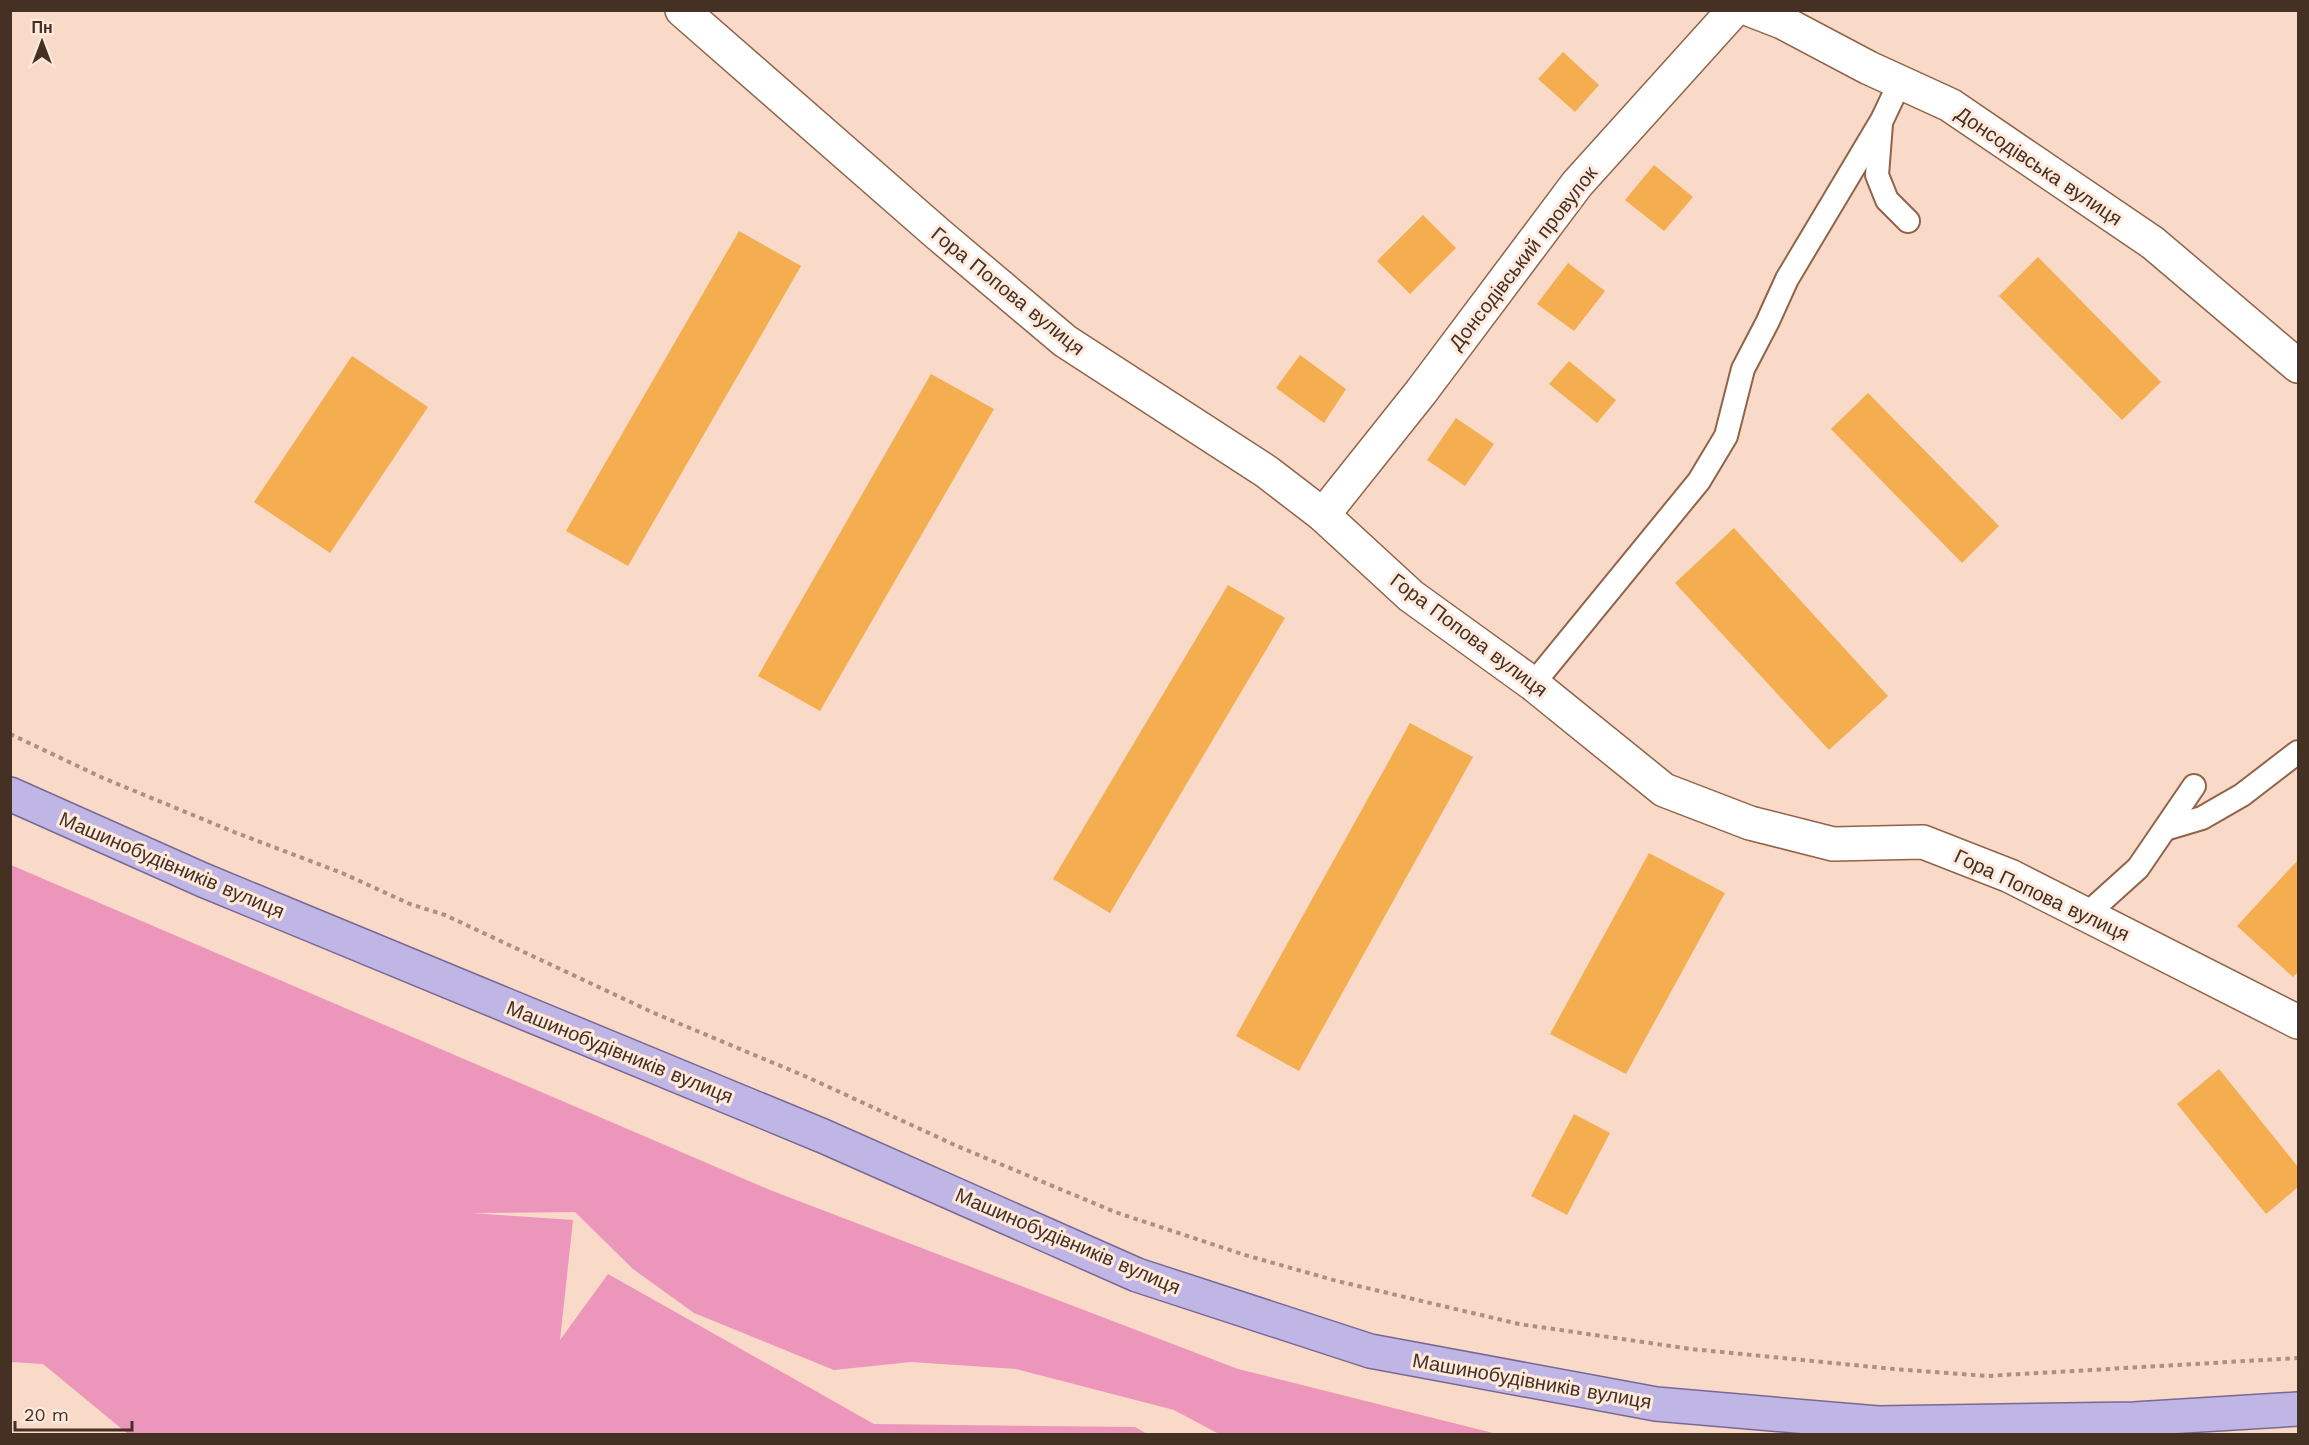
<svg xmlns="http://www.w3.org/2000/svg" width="2309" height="1445" viewBox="0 0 2309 1445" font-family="'Work Sans',sans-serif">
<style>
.green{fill:#ed96bc}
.building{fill:#f4ae4f}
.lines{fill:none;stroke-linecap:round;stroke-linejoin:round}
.lane-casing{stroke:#916347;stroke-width:26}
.street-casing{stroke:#916347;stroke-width:36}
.primary-casing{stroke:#796896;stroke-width:36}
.path{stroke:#ac9181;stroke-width:4;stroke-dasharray:4.5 4.5;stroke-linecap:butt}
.lane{stroke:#fff;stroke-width:22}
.street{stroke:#fff;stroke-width:33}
.primary{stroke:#bfb6e5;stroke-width:33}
.labels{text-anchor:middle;stroke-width:6;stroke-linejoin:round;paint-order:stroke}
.street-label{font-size:20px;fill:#453024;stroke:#fee9dc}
</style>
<rect width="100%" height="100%" fill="#f9d9c7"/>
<path class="green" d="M11,865L770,1190L1238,1369L1497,1434H1219L1174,1410L1016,1369L911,1362L834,1370L694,1313L633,1269L575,1212L472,1213L573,1220L560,1340L608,1274L874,1424L1135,1427L1147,1434H128L43,1364L11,1362Z"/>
<g class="building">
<path d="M1563,52L1599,85L1575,112L1538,79Z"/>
<path d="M1654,165L1693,197L1664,231L1625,200Z"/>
<path d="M1423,215L1456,248L1410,294L1377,261Z"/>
<path d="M739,231L801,266L628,566L566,531Z"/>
<path d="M2038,257L2161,382L2122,420L1999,296Z"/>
<path d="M1568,263L1605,291L1574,331L1537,304Z"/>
<path d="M1300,355L1346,389L1324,423L1276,388Z"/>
<path d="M352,356L428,407L330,553L254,502Z"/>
<path d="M1569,361L1616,400L1597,423L1549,384Z"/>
<path d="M931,374L994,409L820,711L758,676Z"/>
<path d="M1868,393L1999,526L1962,563L1831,429Z"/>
<path d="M1456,418L1494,444L1465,486L1427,460Z"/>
<path d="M1734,528L1888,696L1829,750L1675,583Z"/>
<path d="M1228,585L1285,618L1110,913L1053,879Z"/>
<path d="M1410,723L1473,757L1299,1071L1236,1036Z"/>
<path d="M1649,853L1725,893L1626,1074L1550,1034Z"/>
<path d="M2298,860V972L2293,977L2237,926Z"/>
<path d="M2219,1069L2298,1167V1187L2266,1214L2177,1104Z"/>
<path d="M1574,1114L1610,1133L1567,1215L1531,1196Z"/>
</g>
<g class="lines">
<defs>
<g id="lane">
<path d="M1881,124L1877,175L1887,200L1908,221"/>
<path d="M1533,684L1699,481L1726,436L1743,369L1767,323L1787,279L1882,120L1900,82"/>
<path d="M2165,829L2202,818L2242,795L2298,752"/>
<path d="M2086,915L2138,868L2194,786"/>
</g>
<g id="street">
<path d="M682,10L938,234L1065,341L1267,472L1323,515L1411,596L1533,684L1664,790L1750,823L1833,844L1923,842L2010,876L2298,1022"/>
<path d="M1751,10L1782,22L1869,68L1950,105L2153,243L2298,366"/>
<path d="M1323,515L1421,392L1577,184L1734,10"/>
</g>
<path id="primary" d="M10,794L203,880L823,1136L1137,1275L1370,1351L1656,1404L1878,1423L2134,1419L2298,1409"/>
</defs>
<use href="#lane" class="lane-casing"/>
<use href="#street" class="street-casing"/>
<use href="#primary" class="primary-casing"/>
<path class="path" d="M10,734L103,778L234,832L342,873L410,904L445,915L654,1013L807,1077L957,1146L1115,1212L1245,1255L1337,1281L1519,1324L1691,1349L1894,1369L1987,1376L2298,1358"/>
<use href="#lane" class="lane"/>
<use href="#street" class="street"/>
<use href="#primary" class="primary"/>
</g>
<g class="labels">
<g class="street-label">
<text transform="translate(2039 166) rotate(34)" y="7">Донсодівська вулиця</text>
<text transform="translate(1523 258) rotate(-52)" y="7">Донсодівський провулок</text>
<text transform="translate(1008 291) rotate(39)" y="7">Гора Попова вулиця</text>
<text transform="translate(1469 635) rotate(37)" y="7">Гора Попова вулиця</text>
<text transform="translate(172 865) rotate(23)" y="7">Машинобудівників вулиця</text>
<text transform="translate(2042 895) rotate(25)" y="7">Гора Попова вулиця</text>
<text transform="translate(620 1052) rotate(22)" y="7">Машинобудівників вулиця</text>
<text transform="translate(1068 1241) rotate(23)" y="7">Машинобудівників вулиця</text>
<text transform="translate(1532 1381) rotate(10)" y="7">Машинобудівників вулиця</text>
</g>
</g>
<rect width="2309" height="1445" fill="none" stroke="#453024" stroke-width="24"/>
<g transform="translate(42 42)" stroke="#fee9dc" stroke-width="4.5" paint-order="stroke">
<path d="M0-4.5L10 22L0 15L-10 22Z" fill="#453024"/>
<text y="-9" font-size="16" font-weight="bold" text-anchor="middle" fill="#453024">Пн</text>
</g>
<path d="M15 1421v9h117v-9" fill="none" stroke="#453024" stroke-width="3"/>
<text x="24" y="1421" font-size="18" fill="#453024" stroke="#fee9dc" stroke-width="4.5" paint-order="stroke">20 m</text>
</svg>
